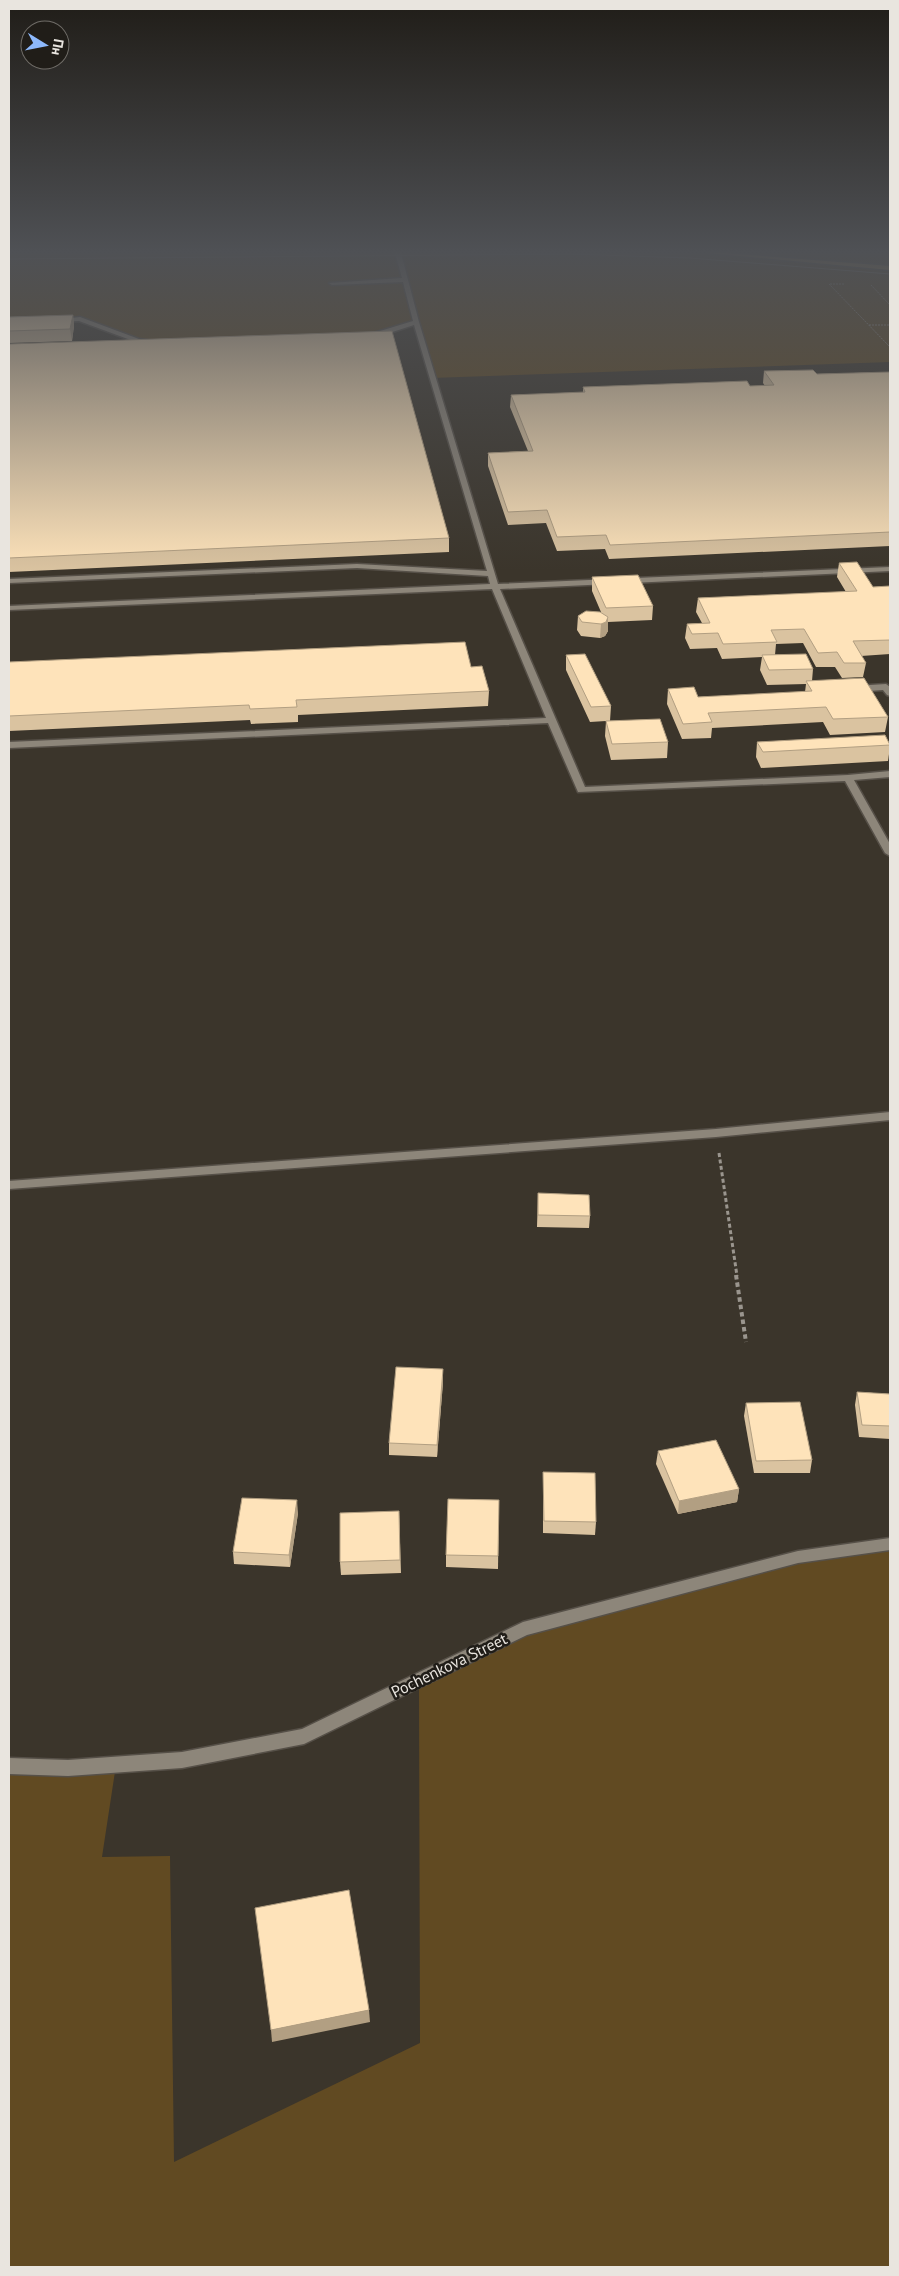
<svg xmlns="http://www.w3.org/2000/svg" width="899" height="2276" viewBox="0 0 899 2276" font-family="'PT Sans',sans-serif">
<style>
.green{fill:#614a22}
.lines{fill:none;stroke-linecap:round;stroke-linejoin:round}
.minor-casing{stroke:#565048;stroke-width:3}
.major-casing{stroke:#565048;stroke-width:3}
.path-far2{stroke:#9a958e;stroke-width:1;stroke-dasharray:2 1;stroke-linecap:butt}
.path-far1{stroke:#9a958e;stroke-width:3;stroke-dasharray:4 2.5;stroke-linecap:butt}
.path{stroke:#9a958e;stroke-width:4;stroke-dasharray:4.5 3;stroke-linecap:butt}
.minor{fill:#8d867a;fill-rule:evenodd}
.major{fill:#c7a059;fill-rule:evenodd}
.tram{stroke:#928d85;stroke-width:1}
.wall{fill:#dac3a0}
.shaded-wall{fill:#b29f82}
.building{fill:#fee3ba;stroke:#b29f82}
.labels{text-anchor:middle;stroke-width:5;stroke-linejoin:round;paint-order:stroke}
.near-street-label{font-size:16px;fill:#e9e5df;stroke:#201d18}
</style>
<rect width="100%" height="100%" fill="#3b352b"/>
<g class="green">
<path d="M9,253H890V362L432,378L415,323L377,335L138,341L80,319L9,321Z"/>
<path d="M890,1544V2267H9V1766L68,1768L116,1765L102,1857L170,1856L174,2162L420,2043L419,1680L523,1629L798,1557Z"/>
</g>
<g class="lines">
<defs>
<g id="minor">
<path d="M395,253H401L419,322L498,584L890,567V571L500,589L585,787L848,775L890,771V777L854,780L890,844V856L885,853L845,781L578,792L548,723L9,748V742L546,718L492,589L9,610V606L490,584L488,576L357,568L9,583V579L357,564L487,571L414,325L377,337L367,335L413,321L403,282L332,285L329,283L402,278Z"/>
<path d="M80,317L139,339L153,341L150,343L136,342L79,321L57,322L54,320Z"/>
<path d="M886,684L890,687V696L887,695L883,690L854,692L850,689L854,686Z"/>
<path d="M890,1112V1120L716,1137L9,1189V1181L716,1129Z"/>
<path d="M890,1538V1550L798,1563L527,1635L304,1744L182,1768L68,1776L9,1774V1758L68,1760L182,1752L302,1729L523,1622L798,1551Z"/>
</g>
<path id="major" d="M707,253H725L890,266V270Z"/>
</defs>
<use href="#minor" class="minor-casing"/>
<use href="#major" class="major-casing"/>
<g class="path-far2">
<path d="M844,284H829L890,347"/>
<path d="M871,285L890,305"/>
<path d="M869,325H890"/>
</g>
<path class="path-far1" d="M719,1153L737,1276"/>
<path class="path" d="M736,1275L746,1342"/>
<use href="#minor" class="minor"/>
<use href="#major" class="major"/>
<path class="tram" d="M9,259L570,254L690,258L890,274"/>
</g>
<g class="wall">
<path d="M73,315L74,326L72,341L9,343V317Z"/>
<path d="M9,344L449,538V552L9,572Z"/>
<path d="M764,371L817,374L890,372V546L609,559L605,549L557,551L546,523L508,525L488,466V453L528,451L510,407L511,395L583,393V387L765,386L763,383Z"/>
<path d="M839,563L873,587L890,586V654L861,656L866,663L863,677L842,678L835,667H816L803,643L776,644L775,655L813,669L812,681L888,717L885,732L830,735L823,722L712,728L711,738L682,739L667,704L668,689L698,697L805,692L806,684L767,685L760,670L762,657L722,659L717,648L690,649L685,638L687,624L702,623L696,612L698,598L846,592L837,577Z"/>
<path d="M592,577L653,606L652,620L608,622V631L605,636L600,638L581,636L577,630L578,616L601,612L592,591Z"/>
<path d="M566,655L611,706L610,721L668,742L667,758L611,760L605,736L606,721L590,722L566,670Z"/>
<path d="M9,662L471,667L489,691L488,706L298,715V722L251,724L250,720L9,731Z"/>
<path d="M757,742L890,745V747L888,761L761,768L756,757Z"/>
<path d="M538,1193L590,1216L589,1228L537,1227Z"/>
<path d="M443,1369V1382L437,1457L389,1455V1443Z"/>
<path d="M857,1392L890,1394V1439L859,1437L855,1405Z"/>
<path d="M746,1403L812,1460L810,1473H754L744,1416Z"/>
<path d="M658,1451L739,1489L737,1502L678,1514L656,1464Z"/>
<path d="M543,1472L596,1522L595,1535L543,1533Z"/>
<path d="M499,1500L498,1569L446,1567V1555Z"/>
<path d="M399,1511L401,1573L341,1575L340,1562Z"/>
<path d="M298,1513L290,1567L234,1564L233,1552Z"/>
</g>
<g class="shaded-wall">
<path d="M73,315L74,326L72,341L70,329Z"/>
<path d="M608,617V631L605,636L600,638L601,624Z"/>
<path d="M443,1369V1382L437,1457V1445Z"/>
<path d="M739,1489L737,1502L678,1514L679,1501Z"/>
<path d="M297,1500L298,1513L290,1567L289,1555Z"/>
<path d="M369,2010L370,2022L272,2042L271,2030Z"/>
</g>
<g class="building">
<path d="M73,315L70,329L9,331V317Z"/>
<path d="M392,331L449,538L9,558V344Z"/>
<path d="M813,370L817,374L890,372V532L610,545L606,535L557,537L547,510L508,512L488,453L533,451L511,395L585,392L583,387L747,381L750,386L774,385L764,371Z"/>
<path d="M857,562L873,587L890,586V640L853,641L866,663H844L837,652L818,653L804,629L771,630L777,642L723,644L718,633L692,634L687,624L710,623L698,598L857,591L839,563Z"/>
<path d="M638,575L653,606L606,608L592,577Z"/>
<path d="M586,611L600,612L608,617L606,622L601,624L582,622L578,616Z"/>
<path d="M465,642L471,667L482,666L489,691L296,700L297,707L250,709L249,705L9,716V662Z"/>
<path d="M585,654L611,706L591,707L566,655Z"/>
<path d="M806,654L813,669L769,670L762,655Z"/>
<path d="M864,678L888,717L833,719L826,707L708,713L712,722L683,724L668,689L694,687L698,697L812,691L806,681Z"/>
<path d="M660,719L668,742L612,744L606,721Z"/>
<path d="M885,735L890,745L763,752L757,742Z"/>
<path d="M538,1193L589,1195L590,1216L538,1215Z"/>
<path d="M396,1367L443,1369L437,1445L389,1443Z"/>
<path d="M857,1392L890,1394V1426L862,1425Z"/>
<path d="M800,1402L812,1460L756,1461L746,1403Z"/>
<path d="M716,1440L739,1489L679,1501L658,1451Z"/>
<path d="M543,1472L595,1473L596,1522L544,1521Z"/>
<path d="M242,1498L297,1500L289,1555L233,1552Z"/>
<path d="M448,1499L499,1500L498,1556L446,1555Z"/>
<path d="M399,1511L400,1560L340,1562V1513Z"/>
<path d="M349,1890L369,2010L271,2030L255,1908Z"/>
</g>
<linearGradient id="sky" x2="0" y2="1"><stop stop-color="#201d18"/><stop offset="0.44" stop-color="#4f5155"/><stop offset="1" stop-color="#4f5155" stop-opacity="0"/></linearGradient>
<rect width="899" height="571" fill="url(#sky)"/>
<g class="labels">
<g class="near-street-label">
<text transform="translate(449 1665) rotate(-26)" y="6">Pochenkova Street</text>
</g>
</g>
<rect width="899" height="2276" fill="none" stroke="#e9e5df" stroke-width="20"/>
<g transform="translate(45 45) rotate(100)"><circle r="24" fill="#201d18" stroke="#706d68"/>
<path d="M0-4L9 19L0 12L-9 19Z" fill="#8db9fc"/>
<text y="-8" font-size="14" font-weight="bold" text-anchor="middle" fill="#e9e5df">Пн</text>
</g>
</svg>
